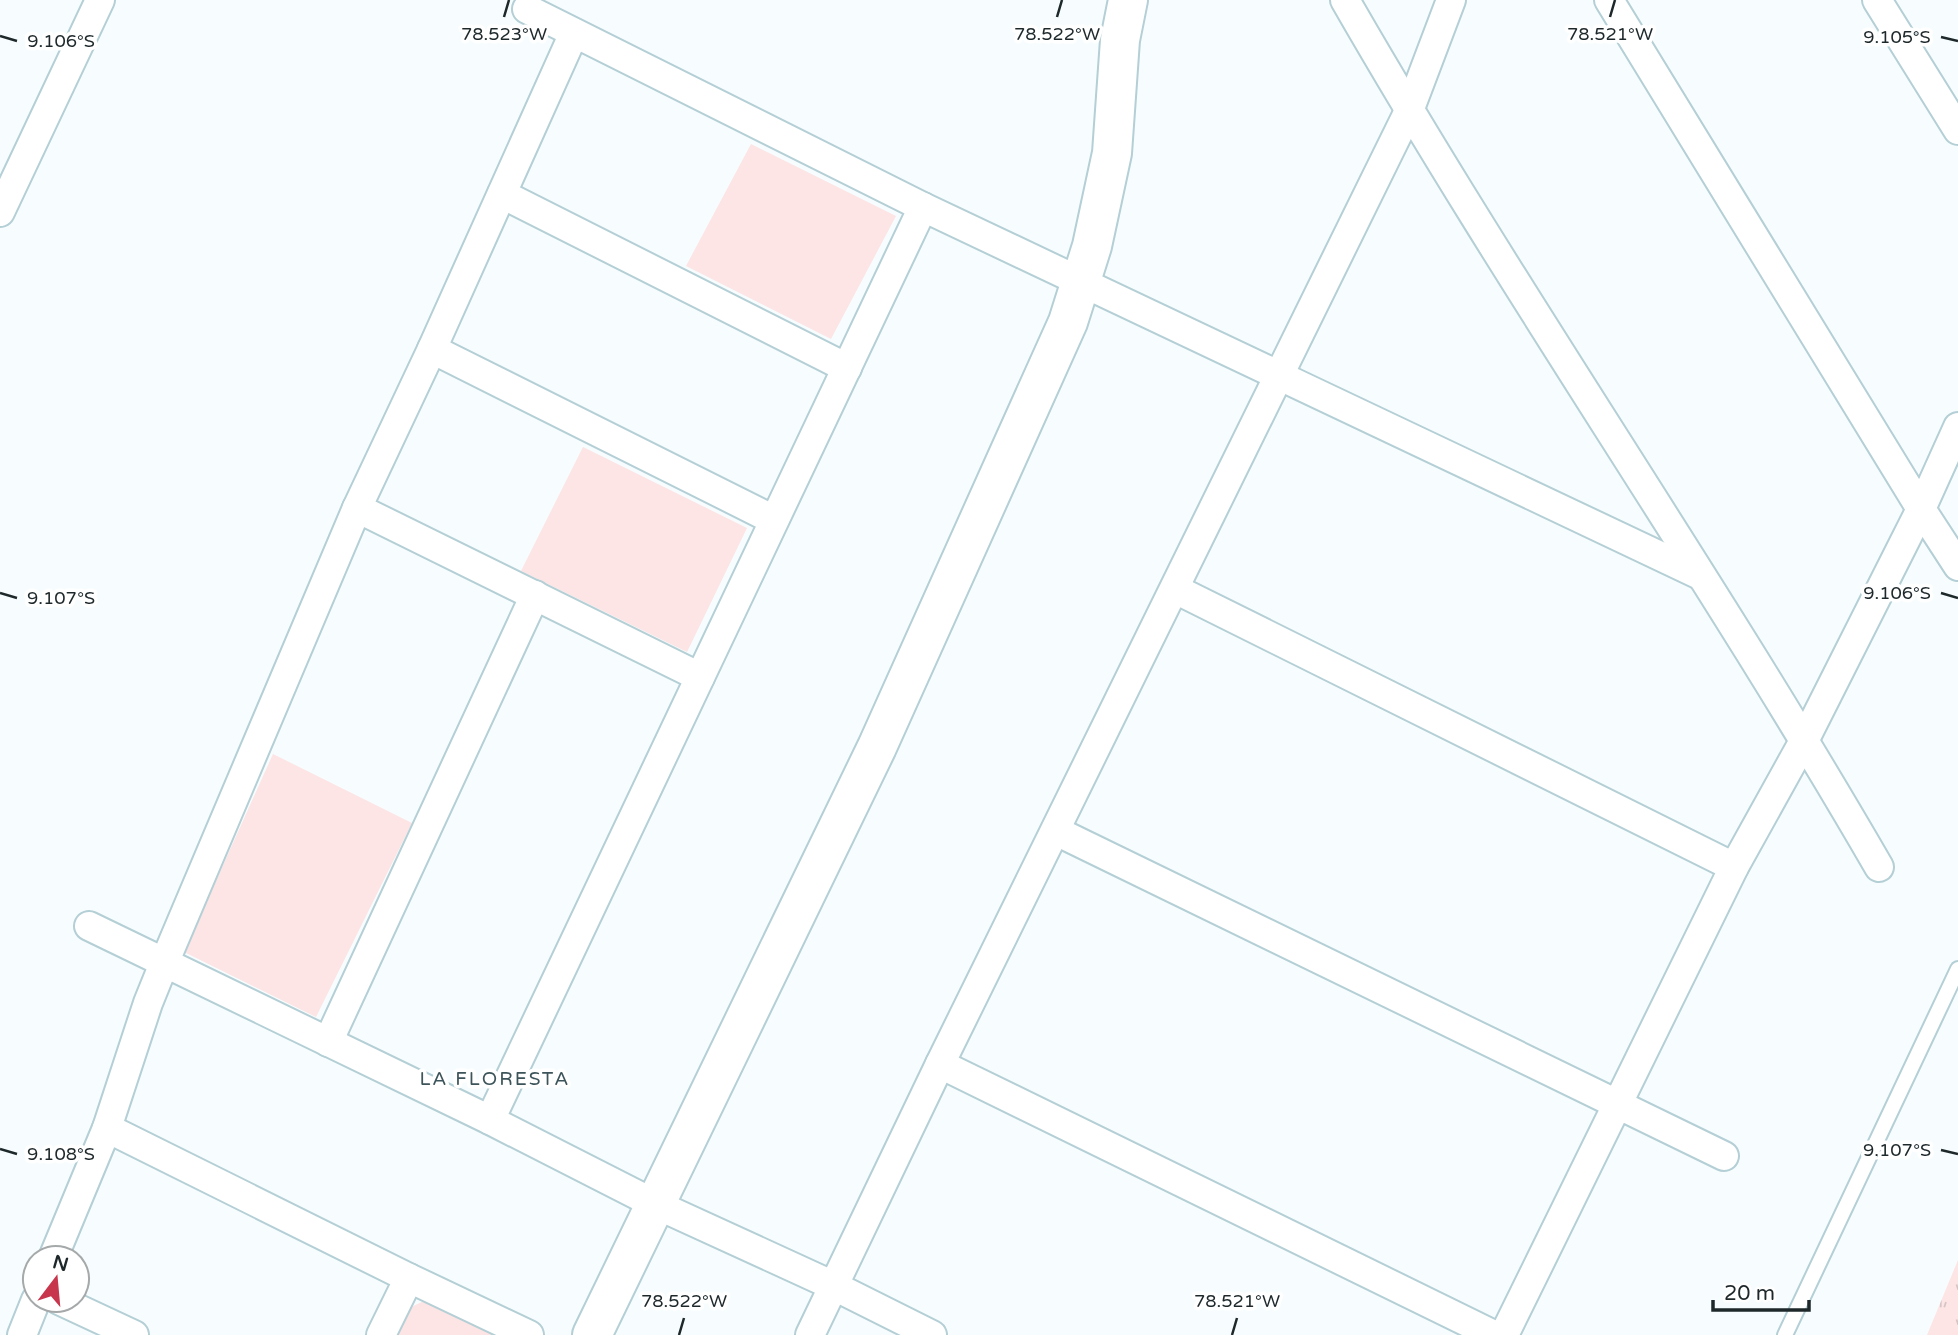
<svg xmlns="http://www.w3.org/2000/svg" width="1958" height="1335" viewBox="0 0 1958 1335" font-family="'Varela Round',sans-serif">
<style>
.grass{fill:url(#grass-tufts)}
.green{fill:#fde4e5}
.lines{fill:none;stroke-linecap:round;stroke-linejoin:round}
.service-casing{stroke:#b4cfd5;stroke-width:18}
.minor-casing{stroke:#b4cfd5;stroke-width:32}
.secondary-casing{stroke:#b4cfd5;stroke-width:42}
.service{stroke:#fff;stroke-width:14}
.minor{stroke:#fff;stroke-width:28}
.secondary{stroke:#fff;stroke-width:38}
.ticks{fill:none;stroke:#1e282b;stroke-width:2.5}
.labels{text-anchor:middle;stroke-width:7;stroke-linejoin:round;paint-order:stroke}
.neighbourhood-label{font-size:19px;letter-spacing:2px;fill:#3d555a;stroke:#fff}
.ticks-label{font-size:18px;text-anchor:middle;fill:#1e282b;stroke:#fff;stroke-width:7;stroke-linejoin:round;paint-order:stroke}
</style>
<defs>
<pattern id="grass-tufts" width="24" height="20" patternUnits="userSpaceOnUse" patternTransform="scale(1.75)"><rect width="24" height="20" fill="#fde4e5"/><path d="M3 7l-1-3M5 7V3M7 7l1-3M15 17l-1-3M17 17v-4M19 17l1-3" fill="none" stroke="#d8c4c5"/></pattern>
</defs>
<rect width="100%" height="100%" fill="#f7fdfe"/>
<path class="grass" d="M1958,1260V1335H1927Z"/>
<g class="green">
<path d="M751,144L896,216L831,339L686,266Z"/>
<path d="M583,447L747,528L687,652L521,571Z"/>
<path d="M273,754L412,823L316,1017L184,952Z"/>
<path d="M424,1301L496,1335H398L411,1307Z"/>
</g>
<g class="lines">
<defs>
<path id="service" d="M1785,1335L1958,969"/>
<g id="minor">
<path d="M1345,0C1514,294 1709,573 1879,867"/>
<path d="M1609,0L1921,509L1958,566"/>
<path d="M1877,0L1958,130"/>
<path d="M527,9L923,207L1700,575"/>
<path d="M502,194L847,368"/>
<path d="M0,212L100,0"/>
<path d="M432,349L774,520"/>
<path d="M357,508L700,677"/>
<path d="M1175,589L1734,867"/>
<path d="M1056,831L1724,1156"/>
<path d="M89,926L490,1120L655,1204L834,1286L932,1335"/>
<path d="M328,1042L535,595"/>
<path d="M940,1064L1494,1335"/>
<path d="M490,1120L923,207"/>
<path d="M107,1128L409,1278L529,1335"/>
<path d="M53,1258L107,1128L148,1003L165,961L357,508L432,349L574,33"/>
<path d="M59,1300L134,1335"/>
<path d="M22,1335L36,1300"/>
<path d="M381,1335L409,1278"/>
<path d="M810,1335L940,1064L1409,111L1451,0"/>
<path d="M1504,1335L1734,867L1805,739L1921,509L1958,427"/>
</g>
<path id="secondary" d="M592,1335L877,747L1068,322L1092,246L1112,153L1120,40L1128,0"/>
</defs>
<use href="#service" class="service-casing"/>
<use href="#minor" class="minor-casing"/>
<use href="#secondary" class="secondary-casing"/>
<use href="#service" class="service"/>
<use href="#minor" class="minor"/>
<use href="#secondary" class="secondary"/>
</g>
<path class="ticks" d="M504,17L509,0M1057,17L1062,0M1610,17L1615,0M0,36L17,41M1941,37L1958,41M0,593L17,598M1941,593L1958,598M0,1149L17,1154M1941,1150L1958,1154M679,1335L684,1318M1232,1335L1237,1318"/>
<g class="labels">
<g class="neighbourhood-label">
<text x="495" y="1085">LA FLORESTA</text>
</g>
</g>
<g class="ticks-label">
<text x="504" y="40">78.523°W</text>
<text x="1057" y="40">78.522°W</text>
<text x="1610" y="40">78.521°W</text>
<text x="1897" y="43">9.105°S</text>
<text x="61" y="47">9.106°S</text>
<text x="1897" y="599">9.106°S</text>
<text x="61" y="604">9.107°S</text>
<text x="1897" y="1156">9.107°S</text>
<text x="61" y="1160">9.108°S</text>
<text x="684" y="1307">78.522°W</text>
<text x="1237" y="1307">78.521°W</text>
</g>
<g transform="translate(56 1279) rotate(16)"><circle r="33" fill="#ffffff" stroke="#a5a9aa" stroke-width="2"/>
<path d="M0-5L12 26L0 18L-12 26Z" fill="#c7364d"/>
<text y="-10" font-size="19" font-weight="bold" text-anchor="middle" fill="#1e282b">N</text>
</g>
<path d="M1713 1300v10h96v-10" fill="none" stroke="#1e282b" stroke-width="3.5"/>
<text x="1724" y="1300" font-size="21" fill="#1e282b" stroke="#ffffff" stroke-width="5" paint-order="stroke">20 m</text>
</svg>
